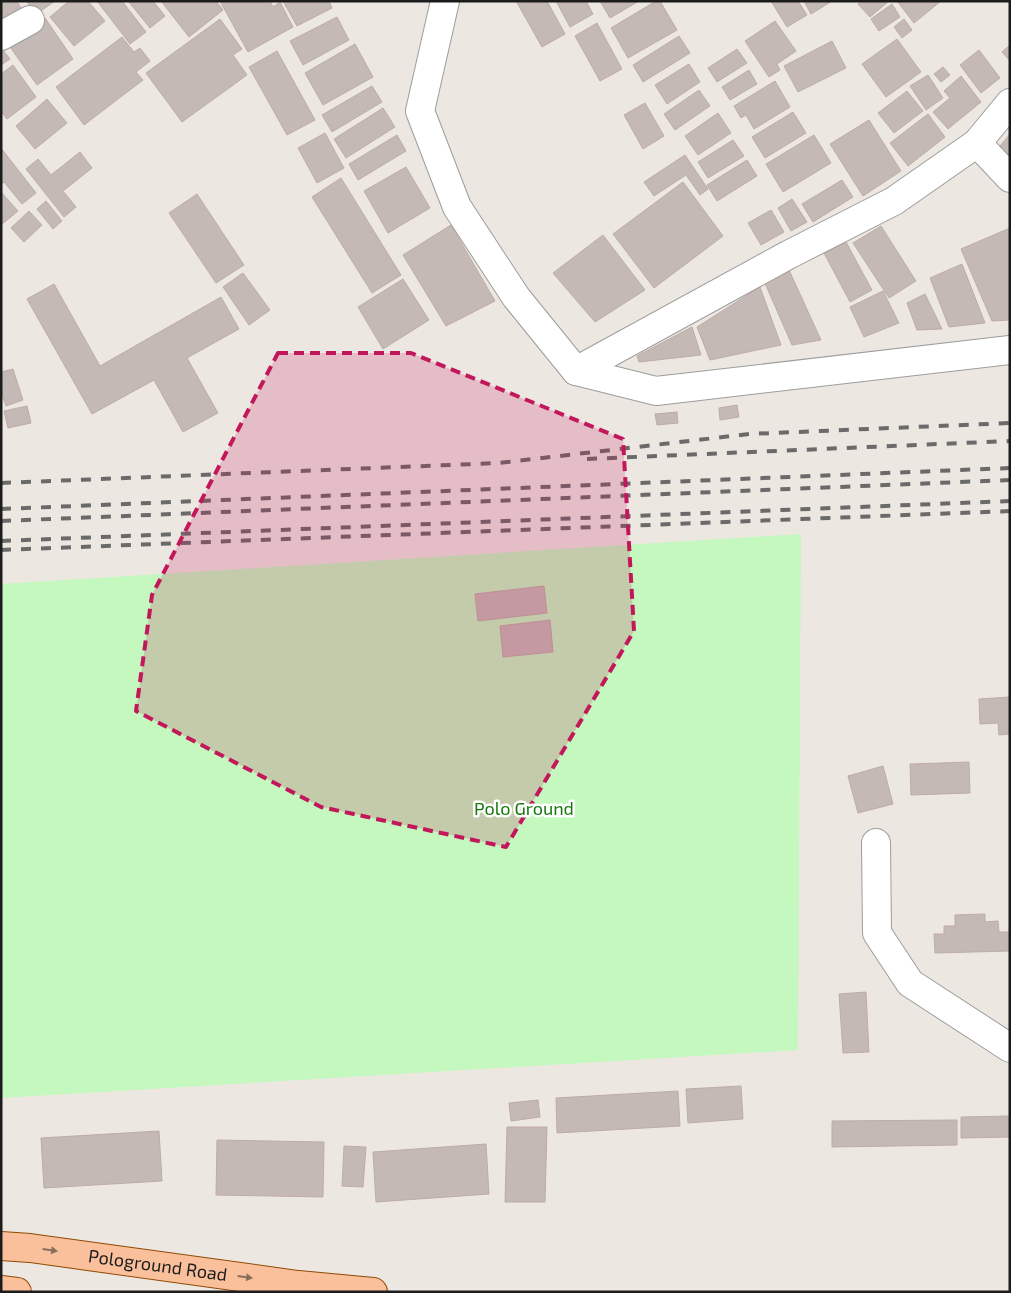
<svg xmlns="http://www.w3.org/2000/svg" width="1011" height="1293" viewBox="0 0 1011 1293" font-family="'Exo 2',sans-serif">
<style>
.park{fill:#c4f8be}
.building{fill:#c5b9b5;stroke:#beaca5}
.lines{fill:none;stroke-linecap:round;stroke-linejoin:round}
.minor-casing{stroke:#9d9d9d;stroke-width:30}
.primary-casing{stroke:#914a03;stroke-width:30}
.minor{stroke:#fff;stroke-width:28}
.primary{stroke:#f9c09b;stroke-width:28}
.rail{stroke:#6a6a6a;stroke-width:4;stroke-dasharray:10 10;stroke-linecap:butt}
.oneway{fill:#8a6e5c}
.marked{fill:#c2185b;fill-opacity:0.2;stroke:#c2185b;stroke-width:4;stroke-dasharray:10 6;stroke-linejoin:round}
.labels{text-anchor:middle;stroke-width:5;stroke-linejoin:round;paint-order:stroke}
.park-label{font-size:18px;fill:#17770e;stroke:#fff}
.street-label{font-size:18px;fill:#1c1c1c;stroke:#fff}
</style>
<rect width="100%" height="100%" fill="#ede7e2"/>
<path class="park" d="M801,534L798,1050L1,1098V584Z"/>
<g class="building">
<path d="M1,1H17L24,14L1,27Z"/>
<path d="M27,1H55L35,15Z"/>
<path d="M69,1H88L105,21L74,46L50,17Z"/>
<path d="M97,1H122L146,32L130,44Z"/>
<path d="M128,1H153L165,16L150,28Z"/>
<path d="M161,1H216L223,10L189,37Z"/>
<path d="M220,1H270L273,7L280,2L293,27L248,52Z"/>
<path d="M283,1H329L332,8L297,26Z"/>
<path d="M516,1H547L565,34L542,47Z"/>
<path d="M556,1H586L593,14L570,27Z"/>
<path d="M600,1H639L610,18Z"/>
<path d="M656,1H660L677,30L628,58L611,28Z"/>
<path d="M771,1H798L807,15L787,27Z"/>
<path d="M804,1H832L811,14Z"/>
<path d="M861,1H889L870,17L858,4Z"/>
<path d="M897,1H941L914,23Z"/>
<path d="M892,4L900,17L879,31L871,19Z"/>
<path d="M337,17L349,40L303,65L290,41Z"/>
<path d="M45,18L73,59L37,85L8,44Z"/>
<path d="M220,19L242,49L233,55L247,75L182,122L146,73Z"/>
<path d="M904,19L912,30L902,38L894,27Z"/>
<path d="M775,21L796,51L777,64L780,70L769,77L745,41Z"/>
<path d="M597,23L622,69L600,81L575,36Z"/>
<path d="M679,36L690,53L643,82L633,65Z"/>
<path d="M122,37L134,52L140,48L150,61L136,72L143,80L84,125L56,87Z"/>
<path d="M897,39L921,72L886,97L862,64Z"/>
<path d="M832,41L846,68L798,92L784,66Z"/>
<path d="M355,44L373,77L323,105L305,73Z"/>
<path d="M1010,45V61L1002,52Z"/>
<path d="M1,48L10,59L1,65Z"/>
<path d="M737,49L747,63L717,82L708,68Z"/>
<path d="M979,50L1000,78L981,93L960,65Z"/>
<path d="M277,51L315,120L287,135L249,67Z"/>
<path d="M689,64L700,82L667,104L655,85Z"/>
<path d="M13,65L36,97L7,119L1,111V74Z"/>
<path d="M943,67L950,75L941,82L934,74Z"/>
<path d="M749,70L757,84L730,100L722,87Z"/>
<path d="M928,75L943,98L926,110L910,86Z"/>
<path d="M961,76L981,102L948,129L933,112L950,98L944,91Z"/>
<path d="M775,81L790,107L754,129L746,115L741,118L734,106Z"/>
<path d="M372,86L382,102L332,132L322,115Z"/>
<path d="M699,90L710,106L675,130L664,114Z"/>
<path d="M907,91L923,111L894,133L878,113Z"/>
<path d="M47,99L67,123L35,149L16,126Z"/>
<path d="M645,103L664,136L643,149L624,115Z"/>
<path d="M383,108L395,127L346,158L334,139Z"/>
<path d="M793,112L806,133L765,158L752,137Z"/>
<path d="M718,113L731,133L698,155L685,136Z"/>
<path d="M928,114L945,137L908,166L890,143Z"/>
<path d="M869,120L901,171L863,196L830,144Z"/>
<path d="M325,133L344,168L317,183L298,148Z"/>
<path d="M1010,134V164L995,152Z"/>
<path d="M397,135L406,151L358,180L349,164Z"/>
<path d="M814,135L831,163L783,192L766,164Z"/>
<path d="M733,140L744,156L708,178L698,162Z"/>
<path d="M1,148L36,193L22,204L4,182L1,184Z"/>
<path d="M80,152L92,168L63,191L76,207L64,217L26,169L38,159L51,175Z"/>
<path d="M685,155L708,189L700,195L686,175L654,196L644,182Z"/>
<path d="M747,160L757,176L717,201L707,185Z"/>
<path d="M406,167L430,208L388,233L364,191Z"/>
<path d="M341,178L401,275L372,293L312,197Z"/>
<path d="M842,180L853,197L813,222L802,204Z"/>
<path d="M683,182L723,236L654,288L613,234Z"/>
<path d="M1,192L18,211L1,225Z"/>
<path d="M197,194L244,265L216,283L169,213Z"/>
<path d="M792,199L807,222L791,231L778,208Z"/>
<path d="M46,201L62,221L53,229L37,209Z"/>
<path d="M771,210L784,232L761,245L748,223Z"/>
<path d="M29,211L42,225L24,242L11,228Z"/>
<path d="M451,225L495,301L446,326L403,255Z"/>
<path d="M881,226L916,281L889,298L853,243Z"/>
<path d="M1010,228V320L992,321L961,249Z"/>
<path d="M603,235L645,290L595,322L553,273Z"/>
<path d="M846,242L872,290L850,302L824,253Z"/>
<path d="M962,264L985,323L949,327L930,278Z"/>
<path d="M789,270L821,340L792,345L764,281Z"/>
<path d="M243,273L270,310L249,325L223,287Z"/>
<path d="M403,279L429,320L383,349L358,307Z"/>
<path d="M54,284L100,366L221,297L239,329L187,358L218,413L183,432L154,380L92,414L27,299Z"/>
<path d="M760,287L781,345L710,360L697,327Z"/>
<path d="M883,291L899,323L864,337L850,307Z"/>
<path d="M925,294L942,329L917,330L907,303Z"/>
<path d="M692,327L701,355L639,362L637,356Z"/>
<path d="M13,369L23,400L6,406L1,392V372Z"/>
<path d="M737,405L739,417L720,420L719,408Z"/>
<path d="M27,406L31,423L8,428L4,411Z"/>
<path d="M677,412L678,423L657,425L655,414Z"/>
<path d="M544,586L547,613L478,621L475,594Z"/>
<path d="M550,620L553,652L503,657L500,626Z"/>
<path d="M1010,697V734L999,735L998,723L980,724L979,699Z"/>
<path d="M969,762L970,793L911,795L910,764Z"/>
<path d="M883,766L893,804L858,813L848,776Z"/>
<path d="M985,914V922L998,921L999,932H1009L1010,920V951L935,953L934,934H944V926H955V915Z"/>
<path d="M866,992L869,1052L843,1053L839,994Z"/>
<path d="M741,1086L743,1119L688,1123L686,1089Z"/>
<path d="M678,1091L680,1126L557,1133L556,1098Z"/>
<path d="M538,1100L540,1117L511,1121L509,1103Z"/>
<path d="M1010,1116V1137L961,1138V1117Z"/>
<path d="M957,1120V1145L832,1147V1121Z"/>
<path d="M507,1127H547L545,1202H505Z"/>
<path d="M159,1131L162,1181L44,1188L41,1138Z"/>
<path d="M217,1140L324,1142L323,1197L216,1195Z"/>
<path d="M486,1144L489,1194L376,1202L373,1152Z"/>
<path d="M344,1146L366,1147L363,1187L342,1186Z"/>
</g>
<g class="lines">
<defs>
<g id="minor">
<path d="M445,1L420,111L457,207L516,297L576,371L656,391L1010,350"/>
<path d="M1,36L30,20"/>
<path d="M977,143L1010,178"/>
<path d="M576,371L788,255L894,201L977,143L1010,103"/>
<path d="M876,843L877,933L910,983L1010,1048"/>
</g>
<g id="primary">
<path id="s1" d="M1,1246L30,1248L298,1285L373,1292"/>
<path d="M1,1290L17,1292"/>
</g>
</defs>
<use href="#minor" class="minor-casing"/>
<use href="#primary" class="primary-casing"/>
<use href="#minor" class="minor"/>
<use href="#primary" class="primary"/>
<g class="rail">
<path d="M587,459L1010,441"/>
<path d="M1,483L499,463L749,434L1010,423"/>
<path d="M1,509L1010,468"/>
<path d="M1,521L1010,480"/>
<path d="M1,541L1010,501"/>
<path d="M1,550L1010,511"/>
</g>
</g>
<defs><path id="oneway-solid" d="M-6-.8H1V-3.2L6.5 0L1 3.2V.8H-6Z" transform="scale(1.25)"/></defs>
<g class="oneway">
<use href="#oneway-solid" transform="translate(50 1250) rotate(8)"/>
<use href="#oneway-solid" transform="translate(245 1277) rotate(8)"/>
</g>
<path class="marked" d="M278,353H411L623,439L634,631L506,847L321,807L136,711L152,595Z"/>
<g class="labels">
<g class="park-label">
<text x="524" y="815">Polo Ground</text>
</g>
<g class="street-label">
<text dy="6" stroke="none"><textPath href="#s1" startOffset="158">Pologround Road</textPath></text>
</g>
</g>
<rect width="1011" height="1293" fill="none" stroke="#1c1c1c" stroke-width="5"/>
</svg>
